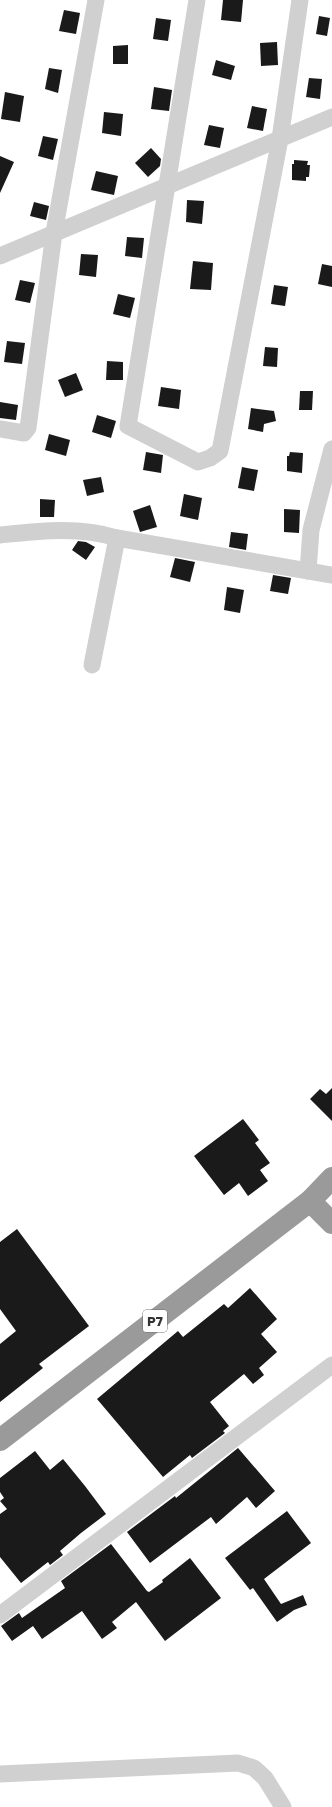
<svg xmlns="http://www.w3.org/2000/svg" width="332" height="1807" viewBox="0 0 332 1807" font-family="'Golos Text',sans-serif">
<style>
.building{fill:#1a1a1a}
.lines{fill:none;stroke-linecap:round;stroke-linejoin:round}
.minor{stroke:#d0d0d0;stroke-width:17}
.highway{stroke:#9a9a9a;stroke-width:22}
.labels{text-anchor:middle;stroke-width:4;stroke-linejoin:round;paint-order:stroke}
.shield{fill:#fff;stroke:#707070;stroke-width:1}
.shield-label{font-size:13px;font-weight:bold;fill:#333}
</style>
<rect width="100%" height="100%" fill="#fff"/>
<g class="building">
<path d="M223,0H243L241,22L221,20Z"/>
<path d="M64,10L80,13L76,34L59,31Z"/>
<path d="M319,16L330,18L327,36L316,34Z"/>
<path d="M156,18L171,20L168,41L153,39Z"/>
<path d="M277,42L278,65L261,66L260,43Z"/>
<path d="M128,45V64H113V46Z"/>
<path d="M216,60L235,66L231,80L212,75Z"/>
<path d="M49,68L62,70L58,93L45,89Z"/>
<path d="M309,78L322,79L320,99L306,97Z"/>
<path d="M154,87L172,90L169,111L151,109Z"/>
<path d="M5,92L24,96L20,122L1,119Z"/>
<path d="M252,106L267,109L263,131L247,128Z"/>
<path d="M104,112L123,114L121,136L102,133Z"/>
<path d="M209,125L224,128L220,148L204,145Z"/>
<path d="M43,136L58,139L53,160L38,156Z"/>
<path d="M151,148L161,159L160,166L148,177L135,163Z"/>
<path d="M0,156L14,162L0,193Z"/>
<path d="M294,160L308,161L307,165H310L309,177H306V181L292,180V164H294Z"/>
<path d="M96,171L118,176L114,195L91,190Z"/>
<path d="M187,200L204,201L202,224L186,222Z"/>
<path d="M34,202L49,206L46,220L30,216Z"/>
<path d="M127,237L144,238L142,258L125,256Z"/>
<path d="M81,254L98,255L96,277L79,275Z"/>
<path d="M193,261L213,263L211,290L190,289Z"/>
<path d="M322,264L332,266V287L318,284Z"/>
<path d="M20,280L35,283L30,303L15,300Z"/>
<path d="M274,285L288,287L285,306L271,304Z"/>
<path d="M118,294L135,298L130,318L113,314Z"/>
<path d="M7,341L25,343L22,364L4,362Z"/>
<path d="M265,347L278,348L277,367L263,366Z"/>
<path d="M107,361L123,362V380H106Z"/>
<path d="M76,373L83,390L65,397L58,380Z"/>
<path d="M161,387L181,390L179,409L158,406Z"/>
<path d="M300,391H313L312,410H299Z"/>
<path d="M0,402L18,405L16,420L0,418Z"/>
<path d="M251,408L274,411L276,421L264,424L263,432L248,429Z"/>
<path d="M97,415L116,421L111,438L92,432Z"/>
<path d="M49,434L70,440L66,456L45,450Z"/>
<path d="M146,452L163,455L161,473L143,470Z"/>
<path d="M290,452L303,453L302,473L287,471V456H289Z"/>
<path d="M242,467L258,470L254,491L238,488Z"/>
<path d="M101,477L104,492L87,496L83,480Z"/>
<path d="M184,494L202,498L198,520L180,516Z"/>
<path d="M40,499L55,500L54,517H40Z"/>
<path d="M150,505L157,527L140,532L133,511Z"/>
<path d="M284,509L300,510L299,533L284,532Z"/>
<path d="M231,532L248,534L246,550L229,547Z"/>
<path d="M78,541L86,542L95,547L86,560L72,550Z"/>
<path d="M175,558L195,562L190,582L170,577Z"/>
<path d="M273,575L291,578L288,594L270,591Z"/>
<path d="M227,587L244,590L240,613L224,610Z"/>
<path d="M332,1088V1121L310,1099L320,1089L326,1094Z"/>
<path d="M243,1119L259,1140L255,1143L270,1163L260,1170L268,1181L248,1196L239,1183L224,1195L194,1156Z"/>
<path d="M17,1229L89,1326L39,1364L43,1368L0,1402V1344L16,1331L0,1309V1242Z"/>
<path d="M250,1288L277,1319L261,1334L277,1352L259,1368L264,1375L253,1384L244,1374L210,1402L229,1426L223,1431L225,1433L192,1458L190,1455L163,1477L97,1399L178,1331L183,1337L224,1304L228,1308Z"/>
<path d="M238,1448L275,1491L256,1508L247,1497L216,1524L211,1517L150,1563L127,1532L175,1496L176,1498Z"/>
<path d="M35,1451L50,1470L63,1459L85,1486L106,1514L81,1533L60,1551L63,1555L50,1565L48,1562L21,1583L0,1557V1514L7,1509L0,1501L4,1498L0,1492V1478Z"/>
<path d="M287,1511L311,1543L264,1579L281,1604L303,1595L307,1605L294,1610L277,1622L253,1588L250,1590L225,1558Z"/>
<path d="M111,1544L147,1591L149,1592L163,1582L162,1580L190,1558L221,1598L165,1641L136,1602L112,1622L117,1628L102,1639L82,1611L42,1639L33,1626L12,1641L1,1626L19,1613L22,1618L65,1588L61,1581Z"/>
</g>
<g class="lines">
<g class="minor">
<path d="M197,0L128,426L198,462L210,458L220,451L280,139L300,0"/>
<path d="M0,256L332,117"/>
<path d="M0,429L24,433L28,428L54,233L96,0"/>
<path d="M0,535C39,531 79,526 117,538L332,575"/>
<path d="M308,571L311,530L332,449"/>
<path d="M92,665L117,538"/>
<path d="M0,1615L332,1365"/>
<path d="M0,1774L238,1763L254,1768L265,1778L283,1807"/>
</g>
<g class="highway">
<path d="M310,1201L332,1223"/>
<path d="M0,1440L310,1201L332,1178"/>
</g>
</g>
<g class="labels">
<rect class="shield" x="143" y="1310" width="24" height="22" rx="3"/>
<g class="shield-label">
<text x="155" y="1326">P7</text>
</g>
</g>
</svg>
